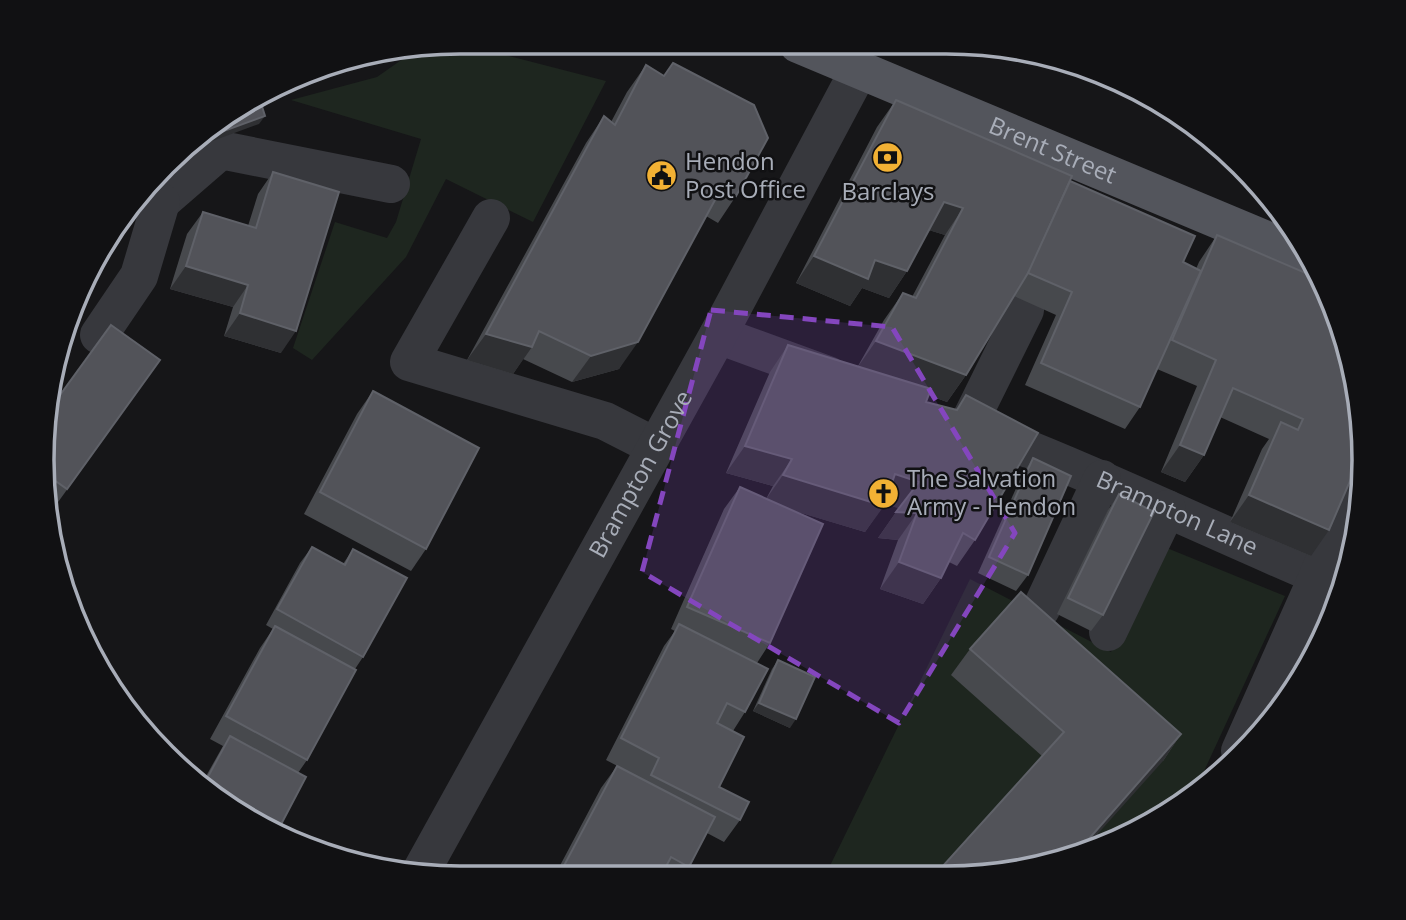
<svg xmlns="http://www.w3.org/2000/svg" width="1406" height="920" viewBox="0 0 1406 920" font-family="'Open Sans',sans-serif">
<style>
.green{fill:#1e261f}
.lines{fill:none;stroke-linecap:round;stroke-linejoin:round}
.path{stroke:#3d3f44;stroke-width:4.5;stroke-dasharray:3.5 5;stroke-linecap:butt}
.minor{stroke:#37383d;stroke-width:38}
.major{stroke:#53555c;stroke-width:38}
.wall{fill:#47494d}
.shaded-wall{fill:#2f3033}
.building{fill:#525359;stroke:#5f6168;stroke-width:2}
.marked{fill:#8446be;fill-opacity:0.2;stroke:#8446be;stroke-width:5;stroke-dasharray:14 9;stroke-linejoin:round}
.labels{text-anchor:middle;stroke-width:5;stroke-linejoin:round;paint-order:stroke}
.street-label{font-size:24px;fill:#a8adb8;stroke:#111113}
.poi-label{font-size:24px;fill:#a8adb8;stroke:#111113;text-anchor:start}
.rim{fill:none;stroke:#a8adb8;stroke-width:3.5}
</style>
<rect width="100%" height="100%" fill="#161618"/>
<g class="green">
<path d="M460,42H497L494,52L606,81L533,222L446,179L406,257L312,360L293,348L335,222L387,238L396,222L421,139L291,100L377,77L417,49Z"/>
<path d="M1162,546L1285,596L1199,782L1131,835L973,877L825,876L970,579L1111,652L1148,579Z"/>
</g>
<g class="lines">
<g class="path">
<path d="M291,81L344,65L351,60"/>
<path d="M1096,836L1105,842"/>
</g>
<g class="minor">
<path d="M139,196L161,202L221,150L391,184"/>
<path d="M491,218L409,362L605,421L656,447"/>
<path d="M99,335L139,276L161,202"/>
<path d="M718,335L828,375"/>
<path d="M968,425L1025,310"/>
<path id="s1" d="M980,430C1103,477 1221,535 1343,586"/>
<path d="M1041,609L1102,479"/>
<path d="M1108,632L1167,509"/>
<path d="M1240,751L1318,576L1357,481"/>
<path id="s2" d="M419,875L718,335L859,70"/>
</g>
<path class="major" id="s3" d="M798,44L1307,257"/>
</g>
<g class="wall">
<path d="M646,65L736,196L718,223L706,216L619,369L572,382L523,359L513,374L467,360L586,143L604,116L611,122L627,92Z"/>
<path d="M1101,72L1106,74L1184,122L1106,88L1109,76Z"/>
<path d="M896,100L1070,181L1183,262L1196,269L1199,262L1217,235L1322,280L1311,556L1230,522L1262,449L1269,439L1220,417L1204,455L1185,482L1161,472L1197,386L1157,369L1140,407L1125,429L1025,385L1056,315L1014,296L966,375L947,402L928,395L926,402L956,410L966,395L975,540L957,566L949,562L941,578L923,604L880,589L898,540L878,538L899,508L885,503L865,532L792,510L770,643L757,663L745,712L733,731L719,787L740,820L724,842L707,833L689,867L683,876L555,875L601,788L617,766L644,780L606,760L664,646L675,631L671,629L724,509L740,487L766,499L773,486L726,473L770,372L788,345L858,366L884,320L903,293L912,297L945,235L929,230L907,271L889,298L862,288L850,306L796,283L877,127Z"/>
<path d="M273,172L281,353L224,336L233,307L170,289L187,234L203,212L248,226L258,194Z"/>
<path d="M160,360L56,505L50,501L43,433Z"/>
<path d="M373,391L426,549L411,571L304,514L357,414Z"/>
<path d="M1033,458L1028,575L1016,591L978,573L1022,475Z"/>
<path d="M1119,494L1103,615L1091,631L1057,614L1108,510Z"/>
<path d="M312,547L343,564L353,549L363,657L355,669L307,760L298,773L277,832L201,785L223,746L210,739L260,648L273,629L266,625L300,563Z"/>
<path d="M970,649L1181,734L1163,761L1042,756L951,675Z"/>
<path d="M778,660L790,728L753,711L772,669Z"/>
</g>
<g class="shaded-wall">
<path d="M265,116L259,124L188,150L199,140Z"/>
<path d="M944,202L963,208L945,235L925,229Z"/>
<path d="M814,256L875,260L907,271L889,298L862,288L850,306L796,283Z"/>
<path d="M186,266L248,285L233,307L170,289Z"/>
<path d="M240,313L296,331L281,353L224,336Z"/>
<path d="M486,334L532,347L513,374L467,360Z"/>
<path d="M876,341L966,375L947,402L857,368Z"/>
<path d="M638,342L619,369L572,382L591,356Z"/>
<path d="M1180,445L1204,455L1185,482L1161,472Z"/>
<path d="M745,446L792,459L773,486L726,473Z"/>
<path d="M895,474L919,482L900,509L877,501Z"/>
<path d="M783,475L884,506L865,532L764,502Z"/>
<path d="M1249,495L1329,530L1311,556L1230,522Z"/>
<path d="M896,512L917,513L898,540L878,538Z"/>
<path d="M899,562L941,578L923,604L880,589Z"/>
<path d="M759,703L796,719L790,728L753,711Z"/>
<path d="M1181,734L1163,761L1086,847L1080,849Z"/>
</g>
<g class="building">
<path d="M673,63L754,105L768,138L736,196L722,187L638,342L591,356L539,331L532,347L486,334L604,116L615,125L646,65L664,76Z"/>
<path d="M259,97L265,116L199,140L227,113Z"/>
<path d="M896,100L1072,176L1031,268L966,375L876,341L903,293L916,298L963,208L944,202L907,271L875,260L868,279L814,256Z"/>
<path d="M273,172L339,192L296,331L240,313L248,285L186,266L203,212L256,228Z"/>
<path d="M1070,181L1195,236L1183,262L1201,271L1140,407L1041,363L1072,292L1028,273Z"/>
<path d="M1217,235L1322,280L1363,432L1359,460L1329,530L1249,495L1281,422L1298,430L1303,419L1233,388L1204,455L1180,445L1216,360L1172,340Z"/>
<path d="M111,325L160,360L67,489L47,475L43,433L47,413Z"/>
<path d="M788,345L931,389L926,402L957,410L966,395L1038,433L975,540L963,533L941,578L899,562L917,513L896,512L919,482L895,474L884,506L783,475L792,459L745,446Z"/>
<path d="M373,391L479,448L426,549L320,492Z"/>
<path d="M1033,458L1071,476L1028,575L989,557Z"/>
<path d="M740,487L823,524L770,643L687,607Z"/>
<path d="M1119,494L1154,512L1103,615L1068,598Z"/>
<path d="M312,547L345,565L353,549L407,578L363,657L277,609Z"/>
<path d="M1021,592L1181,734L1080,849L973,877H933L1064,732L970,649Z"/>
<path d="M679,624L768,669L745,712L727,703L717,723L744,737L719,787L749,802L740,820L651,775L659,758L621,738Z"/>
<path d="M275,626L356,670L307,760L226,716Z"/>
<path d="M778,660L815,677L796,719L759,703Z"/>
<path d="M230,736L306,777L277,832L203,786Z"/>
<path d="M617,766L715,817L689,867L671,857L661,876L559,875Z"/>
</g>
<path class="marked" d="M711,310L892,327L1015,533L899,723L642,572Z"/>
<defs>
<symbol id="bank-disc" viewBox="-11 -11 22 22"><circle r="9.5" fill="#f2b134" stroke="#111113"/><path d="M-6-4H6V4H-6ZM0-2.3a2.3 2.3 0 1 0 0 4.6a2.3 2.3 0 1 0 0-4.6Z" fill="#111"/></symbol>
<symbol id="civic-disc" viewBox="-11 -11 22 22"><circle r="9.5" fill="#f2b134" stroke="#111113"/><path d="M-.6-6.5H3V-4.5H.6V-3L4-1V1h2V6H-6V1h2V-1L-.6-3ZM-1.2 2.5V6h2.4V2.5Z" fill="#111"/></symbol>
<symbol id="church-disc" viewBox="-11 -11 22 22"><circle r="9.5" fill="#f2b134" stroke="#111113"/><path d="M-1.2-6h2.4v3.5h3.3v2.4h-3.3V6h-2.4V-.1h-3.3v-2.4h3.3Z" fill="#111"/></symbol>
</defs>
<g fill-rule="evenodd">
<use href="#bank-disc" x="870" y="140" width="35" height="35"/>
<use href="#civic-disc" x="644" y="158" width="35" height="35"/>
<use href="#church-disc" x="866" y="476" width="35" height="35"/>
</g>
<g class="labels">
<g class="street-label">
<text dy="8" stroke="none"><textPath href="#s3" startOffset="276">Brent Street</textPath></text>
<text dy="8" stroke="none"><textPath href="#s2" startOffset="458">Brampton Grove</textPath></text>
<text dy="8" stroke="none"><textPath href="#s1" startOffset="214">Brampton Lane</textPath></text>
</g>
<g class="poi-label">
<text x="685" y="170">Hendon<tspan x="685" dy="28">Post Office</tspan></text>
<text x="888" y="200" text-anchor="middle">Barclays</text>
<text x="907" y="487">The Salvation<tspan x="907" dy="28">Army - Hendon</tspan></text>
</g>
</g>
<path d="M0 0H1406V920H0ZM460 54H946A406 406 0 0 1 1352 460V460A406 406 0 0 1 946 866H460A406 406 0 0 1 54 460V460A406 406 0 0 1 460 54Z" fill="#111113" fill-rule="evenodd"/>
<path class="rim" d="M460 54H946A406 406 0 0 1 1352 460V460A406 406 0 0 1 946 866H460A406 406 0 0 1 54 460V460A406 406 0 0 1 460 54Z"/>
</svg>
